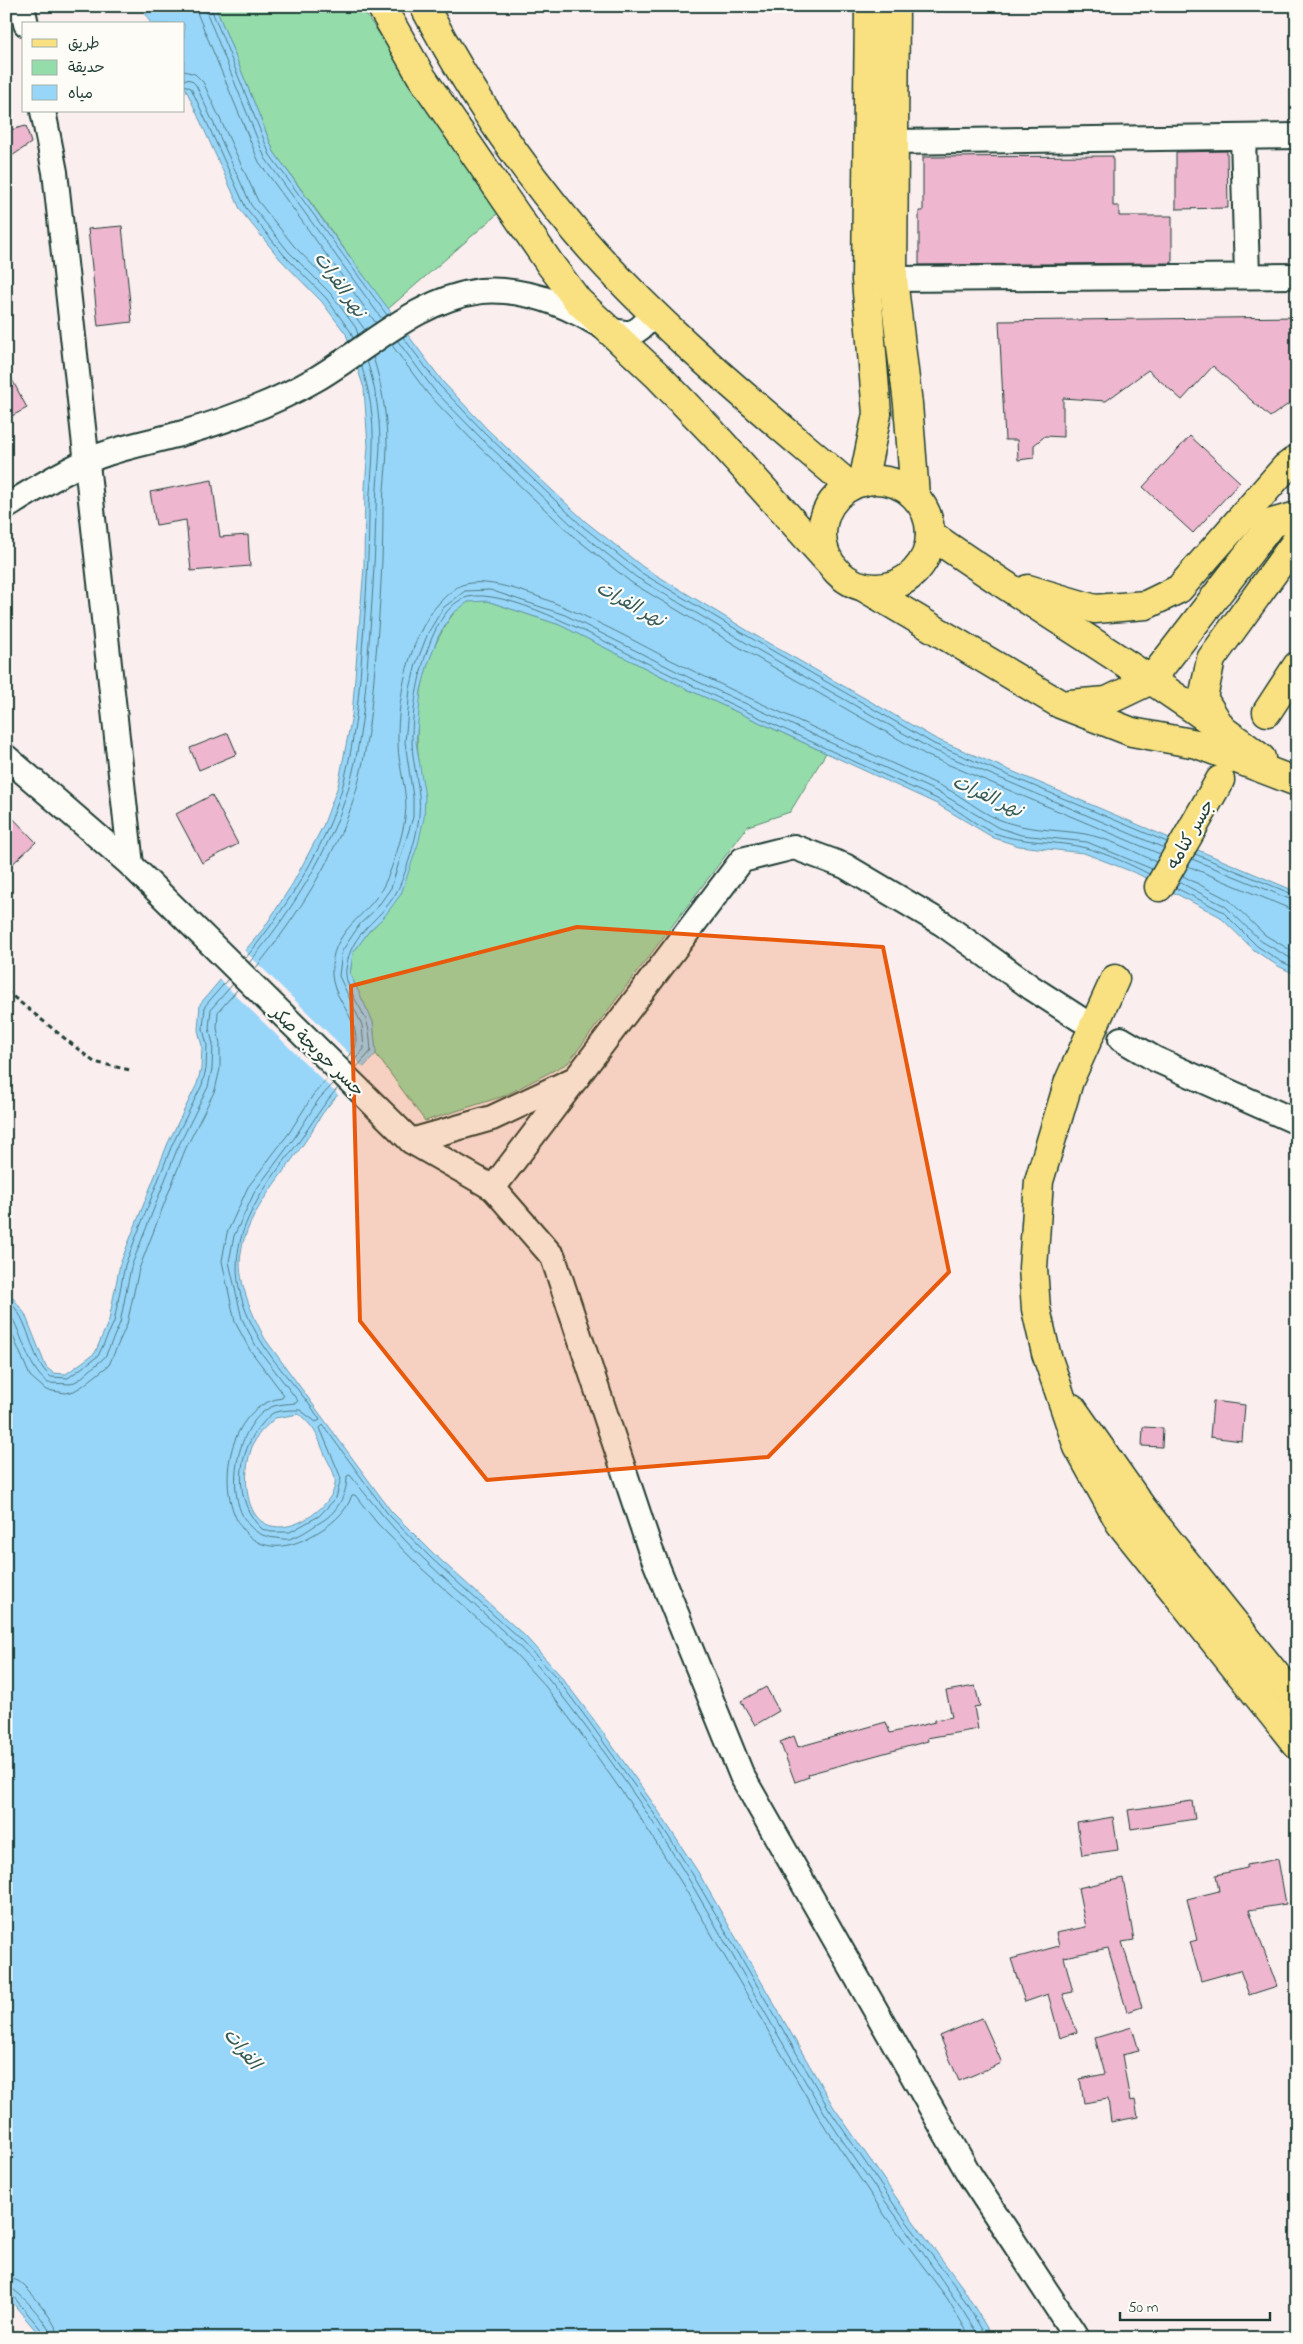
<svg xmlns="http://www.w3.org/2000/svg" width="1303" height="2344" viewBox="0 0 1303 2344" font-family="'Indie Flower','Playpen Sans Arabic',sans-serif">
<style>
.green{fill:#94dcaa;stroke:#5a8c6f}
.water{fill:#98d6f9;stroke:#6899aa;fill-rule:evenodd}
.pier{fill:#faeeef}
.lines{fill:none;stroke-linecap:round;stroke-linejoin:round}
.shore{stroke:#4f7a83;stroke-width:1}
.building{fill:#eeb7cf;stroke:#1f3d34}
.minor-casing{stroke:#1f3d34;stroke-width:28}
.major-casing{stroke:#1f3d34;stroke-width:31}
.path{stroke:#1f3d34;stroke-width:3;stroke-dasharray:5 4;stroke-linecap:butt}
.minor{stroke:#fdfcf7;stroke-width:24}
.major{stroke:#f9e181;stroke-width:28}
.marked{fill:#e8590c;fill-opacity:0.2;stroke:#e8590c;stroke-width:4;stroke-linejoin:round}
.labels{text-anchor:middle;stroke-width:4.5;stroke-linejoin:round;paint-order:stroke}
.street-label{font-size:18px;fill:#1f3d34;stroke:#fdfcf7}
.water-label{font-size:19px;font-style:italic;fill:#375c5b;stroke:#fdfcf7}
</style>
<rect width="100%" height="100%" fill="#faeeef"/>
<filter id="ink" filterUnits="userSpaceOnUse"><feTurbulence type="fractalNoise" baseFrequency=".02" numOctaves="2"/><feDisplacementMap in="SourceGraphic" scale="10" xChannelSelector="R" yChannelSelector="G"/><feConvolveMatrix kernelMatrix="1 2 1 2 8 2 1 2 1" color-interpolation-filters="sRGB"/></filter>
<g filter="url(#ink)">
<g class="green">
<path d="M215,6H360L502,210L388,309L274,152Z"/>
<path d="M487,601L560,625L685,688L826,753L790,812L748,826L568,1063L504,1096L425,1121L376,1054L373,1022L350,974L353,953L369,931L384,917L419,763C413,717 421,664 447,623C451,616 459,605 468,602C473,600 481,601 487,601Z"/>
</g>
<path class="water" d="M142,6H215L274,152L326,225L443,382L488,430L586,522L643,567L763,640L936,739L1297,892V975L1278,966L1254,950L1219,916L1138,874L1084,853L1019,846L994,838L937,804L685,688L560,625L487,601L468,602L452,614L438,637L427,667L421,690L416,742L425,797L424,818L418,844L401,894L384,917L369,931L353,953L350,974L373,1022L376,1054C360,1071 344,1087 329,1105C319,1116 313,1131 304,1143C281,1177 241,1219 240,1263C240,1288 254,1318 265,1339L391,1511L434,1554L525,1636L559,1674L594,1720L655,1806L698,1872L833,2106L902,2206L963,2288L993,2338H42L6,2295V1293L13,1298L25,1314L46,1367L53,1373L66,1374L95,1353L109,1320L120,1264L168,1143L197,1084L201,1069L202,1046L198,1030L200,1004L264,928L293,883L323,826L338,786L352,715L364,567L365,488L368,446L364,388L346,334L322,302L280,259L241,211L184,85V24H151ZM299,1414C316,1429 317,1435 325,1455C328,1462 334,1471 335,1479C340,1510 255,1564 247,1489C245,1473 248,1451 257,1437C261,1430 269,1424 275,1418Z"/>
<path class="pier" d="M243,949L365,1069L340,1097L219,979Z"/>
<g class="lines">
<g class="shore">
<path d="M196,6L198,15L259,162L376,323"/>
<path d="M204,6L265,158L382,319"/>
<path d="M210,6L270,155L387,315"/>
<path d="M184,71L195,74L203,82L258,201L294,246L336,289L365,330"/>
<path d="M184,79L191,80L196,85L251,205L288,251L331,294L356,328L358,335"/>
<path d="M184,85L191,88L246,208L284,255L326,298L351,332L353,339"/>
<path d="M403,337L439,385L485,433L582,526L640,572L761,644L934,744L1167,842"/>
<path d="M397,340L434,390L481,438L578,531L636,577L758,650L931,749L1164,848"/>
<path d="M391,344L428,394L475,443L573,536L632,583L754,656L928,756L1160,854"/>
<path d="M1195,854L1297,896"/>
<path d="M1192,859L1297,902"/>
<path d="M1188,866L1288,908L1297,910"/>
<path d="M1183,876L1229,900L1265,935L1297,954"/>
<path d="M1179,882L1225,906L1261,941L1297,962"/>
<path d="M1176,888L1222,911L1257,946L1280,961L1297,969"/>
<path d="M245,959C277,920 307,875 328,828C352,772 358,711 362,651C366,603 369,555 369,507C370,487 373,467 373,447C374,420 370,391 361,365"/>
<path d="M249,963C291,912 329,853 348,790C361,746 365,700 368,655C372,607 375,559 376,511C376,490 379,468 380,447C380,418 376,388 367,361"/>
<path d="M255,969C288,928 318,883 340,835C366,779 371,714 376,654C380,606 383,558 383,510C383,489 387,467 387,446C387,416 382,385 373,357"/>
<path d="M346,1059L356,1046C356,1040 356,1033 354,1027C349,1010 333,994 332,975C329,929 368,918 384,885C393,867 402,838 405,818C409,793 398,768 398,743C397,693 412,617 456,588C494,562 628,638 667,658C758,704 852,744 943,787C963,796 978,811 998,819C1026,831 1056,829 1085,834C1107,838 1136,852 1156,862"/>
<path d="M351,1064L364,1049L362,1025L339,976L342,951L360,924L376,909L391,888L413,817V797L405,742L410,689L416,664L428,633L443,608L465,591L490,590L565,615L690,678L942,794L997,827L1021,835L1087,842L1152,869"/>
<path d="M356,1068L371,1051C370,1041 370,1030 366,1020C360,1005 344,986 346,969C351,930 379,923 396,893C405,877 418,834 419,815C422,790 412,766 412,741C411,706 427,607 468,597C504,588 591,634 625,652C727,704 831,751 935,798C956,807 973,824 994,833C1024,844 1055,840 1086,848C1107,854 1130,864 1149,874"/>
<path d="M328,1078L313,1095L289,1133L248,1187L227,1233L222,1261L235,1322L250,1350L284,1395L282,1398C201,1409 211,1593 313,1535C329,1526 346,1514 352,1495H355L377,1523L420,1567L511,1649L545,1686L579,1731L639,1816L681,1882L818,2116L886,2217L947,2298L971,2338"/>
<path d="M334,1083L319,1099L295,1137L255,1191L234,1236L229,1262L242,1319L256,1346L298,1401L296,1403C288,1404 276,1404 269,1408C228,1430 218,1536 277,1538C282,1539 288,1540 292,1538C302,1535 311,1528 319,1523C336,1514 347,1496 347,1476L350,1475C374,1505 397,1534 425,1560C467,1601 516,1637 553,1684C601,1746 648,1811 688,1878C734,1956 776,2035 824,2112C872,2189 932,2259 980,2338"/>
<path d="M338,1088C322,1105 312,1124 298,1143C247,1209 211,1259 261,1341C277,1369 303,1392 320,1420L316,1422L300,1410C292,1410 280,1410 273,1413C269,1415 265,1421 262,1424C236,1452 233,1502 262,1529L271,1532H290L319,1516L336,1498L341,1478L320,1428L323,1425L388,1514L430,1557L521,1640L556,1677L590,1723L651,1809L693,1875L829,2109L897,2209L958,2290L987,2338"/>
<path d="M6,1299C32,1318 28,1358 51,1377L68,1378L98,1356L114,1322L125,1265L172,1145L202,1085L206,1069L207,1045L203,1029L205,1006L228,979"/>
<path d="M6,1308C23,1330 25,1366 48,1383L71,1384L80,1379L105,1357L120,1323L131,1267L178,1147L208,1087L212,1069L213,1044L209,1028L211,1009L233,984"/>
<path d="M6,1320L30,1376L46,1390L66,1393L74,1391L84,1385L109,1365L127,1324L139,1269L185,1150L215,1090L220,1069V1044L217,1028L218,1012L238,989"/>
<path d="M6,2279C10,2279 14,2279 18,2281C29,2288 59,2325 59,2338"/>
<path d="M6,2286C17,2287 51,2326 52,2338"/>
<path d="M6,2293L12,2295L44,2333L45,2338"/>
</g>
</g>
<g class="building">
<path d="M26,126L31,143L6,160V131Z"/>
<path d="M1227,151L1228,208L1176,209V152Z"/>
<path d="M1113,156V206H1119V216H1172V263L919,265V211H923V157Z"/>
<path d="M122,226L132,322L98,326L88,229Z"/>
<path d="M1297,317V398L1270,417L1213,366L1182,400L1148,370L1106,401L1063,398V437L1045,436L1034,445V458L1018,460L1017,440H1005L999,321Z"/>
<path d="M6,368L27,408L6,419Z"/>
<path d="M1190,436L1240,482L1193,533L1143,487Z"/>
<path d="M212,480L220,537L248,535L250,566L191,571L186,520L156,525L150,492Z"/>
<path d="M228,733L237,754L199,770L190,748Z"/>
<path d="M212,795L238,844L202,863L176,814Z"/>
<path d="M6,811L36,842L6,870Z"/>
<path d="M1213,1401L1245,1405L1242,1441L1210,1437Z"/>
<path d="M1143,1427L1163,1428L1162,1447L1142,1446Z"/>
<path d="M975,1686L980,1706L974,1707L978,1729L927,1738L928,1741L808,1774L809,1777L795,1782L780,1742L794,1736L798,1747L886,1722L890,1733L935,1722V1720L952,1717L946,1691Z"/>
<path d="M766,1687L779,1711L755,1725L741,1701Z"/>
<path d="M1192,1801L1195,1819L1131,1829L1128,1810Z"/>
<path d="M1113,1817L1118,1850L1082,1855L1077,1823Z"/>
<path d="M1278,1859L1286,1904L1249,1910L1277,1986L1249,1995L1240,1970L1201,1981L1190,1942L1197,1940L1187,1899L1219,1891L1216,1875L1247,1868V1865Z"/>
<path d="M1123,1878L1134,1940L1122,1942L1142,2007L1127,2012L1108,1948L1064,1957L1073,1992L1063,1994L1077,2032L1060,2038L1048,1994L1025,2002L1011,1959L1059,1946L1056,1933L1086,1927L1078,1888Z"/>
<path d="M982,2018L1002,2063L959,2081L940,2036Z"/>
<path d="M1132,2027L1139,2051L1122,2055L1130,2101L1135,2100L1138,2117L1111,2122L1108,2099L1084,2103L1080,2079L1105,2074L1095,2038Z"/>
</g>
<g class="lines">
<defs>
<g id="minor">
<path d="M22,6L26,24"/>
<path d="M43,111L55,172L131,865"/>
<path d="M1243,137L1247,276"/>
<path d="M894,142L1297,136"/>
<path d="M893,279L1297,276"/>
<path d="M6,507C36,488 67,469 99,456C126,446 155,441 183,433C228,420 275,403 316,379C369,348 417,299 481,291C513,288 548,298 576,312C592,319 609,334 628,333C639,333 647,321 654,313"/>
<path d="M6,757L131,865L411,1141L493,1188"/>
<path d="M1121,1039L1155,1059L1297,1122"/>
<path d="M411,1141L492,1118L577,1078"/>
<path d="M1077,2338L969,2174L742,1776L650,1549L553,1257L493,1188L742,860L794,847L845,866L943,924L1032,988L1080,1019"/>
</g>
<g id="major">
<path d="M381,6L421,76L550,264L578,301L658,376L712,432L828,561"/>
<path d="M424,6C466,85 520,166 578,234C658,327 758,407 850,486"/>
<path d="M895,6L893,279L908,404L915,496"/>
<circle cx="876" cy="534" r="54"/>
<path d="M863,482L877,414L866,280L869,6"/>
<path d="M930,534C1039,611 1155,677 1261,758"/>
<path d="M865,588L1060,704L1132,732L1197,744L1297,782"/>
<path d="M1028,589L1095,609L1146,605L1179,589L1285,468L1297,459"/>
<path d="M1069,704L1107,701L1151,680L1272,523L1297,516"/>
<path d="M1267,712L1297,666"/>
<path d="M1220,726L1203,698L1211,659L1297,540"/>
<path d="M1159,887L1220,780"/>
<path d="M1115,979L1069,1081L1039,1181L1033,1268L1036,1309L1046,1353L1078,1447L1120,1523L1297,1745"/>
<path d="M1072,1408L1143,1509L1297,1701"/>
</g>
</defs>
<use href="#minor" class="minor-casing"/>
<use href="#major" class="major-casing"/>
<path class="path" d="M6,991L94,1062L130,1070"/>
<use href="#minor" class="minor"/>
<use href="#major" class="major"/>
</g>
</g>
<path class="marked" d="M577,927L883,947L949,1272L768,1457L487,1480L360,1321L351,986Z"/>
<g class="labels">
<g class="street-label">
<text transform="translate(1190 834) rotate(-60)" y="6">جسر كنامه</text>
<text transform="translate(318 1051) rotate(44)" y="6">جسر حويجة صكر</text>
</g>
<g class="water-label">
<text transform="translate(341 284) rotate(55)" y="7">نهر الفرات</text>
<text transform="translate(631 603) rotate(29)" y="7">نهر الفرات</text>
<text transform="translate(988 795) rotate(25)" y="7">نهر الفرات</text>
<text transform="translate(243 2048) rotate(51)" y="7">الفرات</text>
</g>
</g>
<rect width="1303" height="2344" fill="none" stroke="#fdfcf7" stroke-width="25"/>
<rect x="12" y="12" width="1278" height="2319" fill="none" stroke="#1f3d34" stroke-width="2" filter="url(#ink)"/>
<rect x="22" y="22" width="162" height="90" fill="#fdfcf7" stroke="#a4b0a9"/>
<rect x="32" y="39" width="25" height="8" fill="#f9e181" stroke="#a4b0a9"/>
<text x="68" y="48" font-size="15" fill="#1f3d34">طريق</text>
<rect x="32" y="60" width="25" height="15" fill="#94dcaa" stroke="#a4b0a9"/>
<text x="68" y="72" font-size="15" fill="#1f3d34">حديقة</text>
<rect x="32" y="85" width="25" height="15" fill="#98d6f9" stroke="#a4b0a9"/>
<text x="68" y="98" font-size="15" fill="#1f3d34">مياه</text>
<path d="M1120 2312v8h150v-8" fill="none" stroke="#1f3d34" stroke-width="2.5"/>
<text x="1128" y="2312" font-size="15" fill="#1f3d34" stroke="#fdfcf7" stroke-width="4" paint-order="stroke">50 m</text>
</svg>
